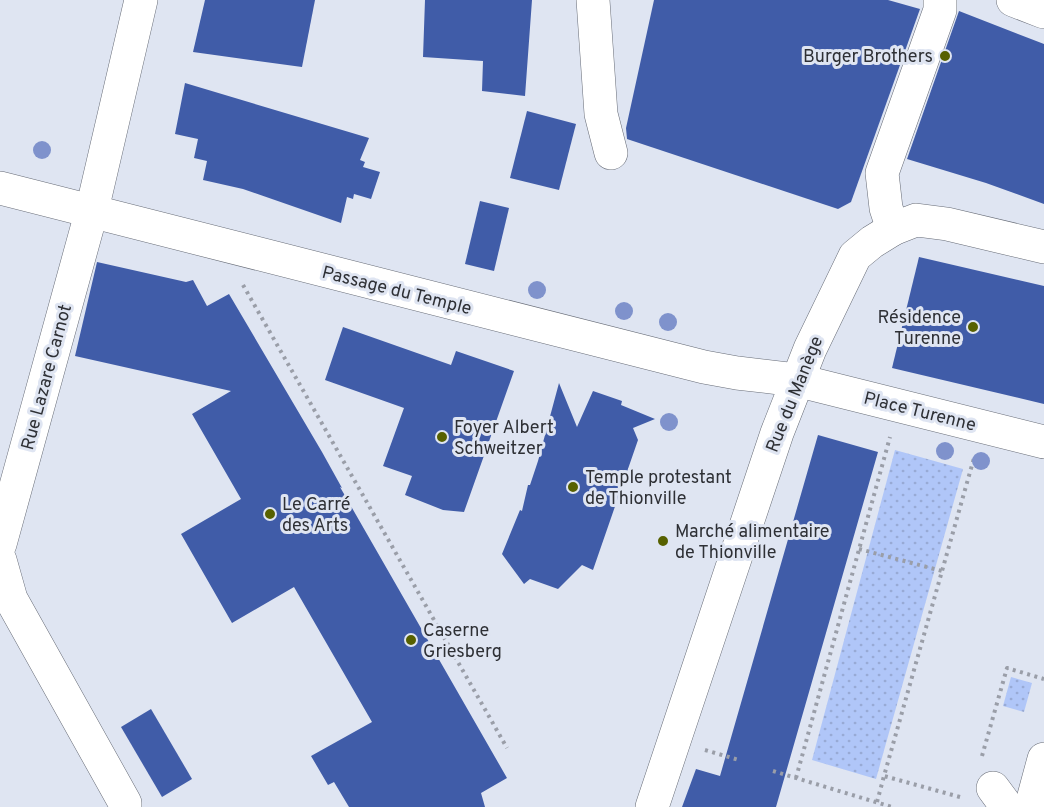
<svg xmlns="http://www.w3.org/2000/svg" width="1044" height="807" viewBox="0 0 1044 807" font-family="Overpass,sans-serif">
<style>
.green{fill:url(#green-dots)}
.building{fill:#405ca8}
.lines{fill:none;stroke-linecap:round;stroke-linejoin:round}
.minor-casing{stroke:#676c77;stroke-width:34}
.path{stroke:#9a9ea8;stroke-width:4;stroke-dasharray:3 4.5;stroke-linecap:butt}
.minor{stroke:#fff;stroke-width:33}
.tree{fill:#7f92cc}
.poi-dot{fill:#576100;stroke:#dfe5f2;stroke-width:2}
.labels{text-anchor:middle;stroke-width:6;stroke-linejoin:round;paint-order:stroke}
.poi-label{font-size:18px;fill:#2e3035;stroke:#dfe5f2;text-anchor:start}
.street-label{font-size:18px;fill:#2e3035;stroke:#dfe5f2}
</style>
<defs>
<pattern id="green-dots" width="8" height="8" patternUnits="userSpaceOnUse" patternTransform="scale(1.5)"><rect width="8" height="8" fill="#b0c6f8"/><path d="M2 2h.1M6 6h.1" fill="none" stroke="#98aad5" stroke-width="1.8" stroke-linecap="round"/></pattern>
</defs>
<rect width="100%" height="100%" fill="#dfe5f2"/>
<g class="green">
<path d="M895,450L963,469L876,779L812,760Z"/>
<path d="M1011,677L1032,683L1024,712L1003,706Z"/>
</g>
<g class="building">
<path d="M205,0H315L302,67L193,52Z"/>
<path d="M425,0H532L525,96L482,91L483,61L423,57Z"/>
<path d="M654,0H888L920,9L851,202L838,209L627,139L626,128Z"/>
<path d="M959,11L1044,44V204L986,183L907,159Z"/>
<path d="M185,83L369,138L360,160L365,162L363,167L380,172L371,199L354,194L353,199L347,197L341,223L243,189L203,180L207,161L194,158L198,139L175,134Z"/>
<path d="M527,111L576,124L559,190L510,178Z"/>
<path d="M480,201L509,208L494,271L465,264Z"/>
<path d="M919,257L1044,286V404L892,368Z"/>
<path d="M97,262L186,282L193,280L207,306L229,294L322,452L342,488L340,487L507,778L481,793L485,807H349L334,782L328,785L311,756L372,722L294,587L232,623L181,534L241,499L192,414L231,391L75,356Z"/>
<path d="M343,327L451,365L456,351L514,371L464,512L443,510L405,495L412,476L383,466L404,408L325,380Z"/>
<path d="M559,383L577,427L593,391L622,401L621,405L655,419L633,428L638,440L593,570L582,565L558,589L530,579L524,584L502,554L520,510L522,511L528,485H530L538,461Z"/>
<path d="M818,435L878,452L776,807H682L696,769L720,776Z"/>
<path d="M151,709L192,779L162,797L121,727Z"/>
</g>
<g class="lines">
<defs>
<g id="minor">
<path d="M593,0L601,114L611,153"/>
<path d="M1013,0L1044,12"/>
<path d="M0,188L704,367L737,373L796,380L1044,442"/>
<path d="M893,229L886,208L882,173L940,10V0"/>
<path d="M0,544L92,210L141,0"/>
<path d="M0,560L11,599L125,803V807"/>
<path d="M993,788L1007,807"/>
<path d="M652,807L777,433L810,349L855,256L872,242L893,229L916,220L947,224L1044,247"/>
<path d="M1031,807L1044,759"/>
</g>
</defs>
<use href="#minor" class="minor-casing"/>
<g class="path">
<path d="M243,285L507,748"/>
<path d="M859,549L942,571"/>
<path d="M705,750L739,760"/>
<path d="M982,756L1007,668L1044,679"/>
<path d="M773,771L892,807"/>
<path d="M796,778L890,437"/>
<path d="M960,797L884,776L974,458"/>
<path d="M877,802L884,776"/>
</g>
<use href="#minor" class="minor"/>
</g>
<g class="tree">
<circle cx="42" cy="150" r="9"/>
<circle cx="537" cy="290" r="9"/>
<circle cx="624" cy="311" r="9"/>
<circle cx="668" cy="322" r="9"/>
<circle cx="669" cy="422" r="9"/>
<circle cx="945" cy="451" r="9"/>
<circle cx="981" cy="461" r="9"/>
</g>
<g class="poi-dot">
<circle cx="945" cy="56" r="6"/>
<circle cx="973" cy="327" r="6"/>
<circle cx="442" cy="437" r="6"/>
<circle cx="573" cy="487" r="6"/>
<circle cx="270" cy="514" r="6"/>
<circle cx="663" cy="541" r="6"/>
<circle cx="411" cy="640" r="6"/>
</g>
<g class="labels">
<g class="poi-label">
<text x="933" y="62" text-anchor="end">Burger Brothers</text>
<text x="961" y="323" text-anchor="end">Résidence<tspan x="961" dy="21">Turenne</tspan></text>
<text x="454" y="433">Foyer Albert<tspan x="454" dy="21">Schweitzer</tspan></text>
<text x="585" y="483">Temple protestant<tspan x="585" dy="21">de Thionville</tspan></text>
<text x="282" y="510">Le Carré<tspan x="282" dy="21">des Arts</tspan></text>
<text x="675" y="537">Marché alimentaire<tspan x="675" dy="21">de Thionville</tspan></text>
<text x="423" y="636">Caserne<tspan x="423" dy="21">Griesberg</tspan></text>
</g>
<g class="street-label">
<text transform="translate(397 290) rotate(14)" y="6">Passage du Temple</text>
<text transform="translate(46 377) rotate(-75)" y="6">Rue Lazare Carnot</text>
<text transform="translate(794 394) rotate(-68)" y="6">Rue du Manège</text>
<text transform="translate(920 411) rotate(14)" y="6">Place Turenne</text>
</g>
</g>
</svg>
